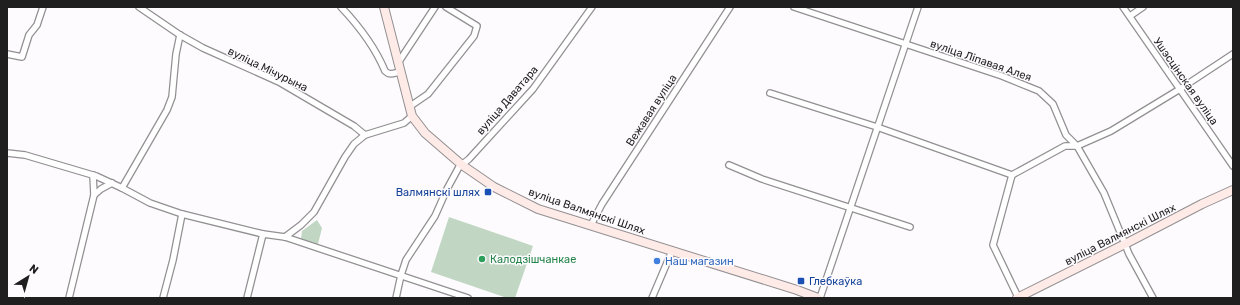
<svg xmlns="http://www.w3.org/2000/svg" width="1240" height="305" viewBox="0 0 1240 305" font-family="Rubik,sans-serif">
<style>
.green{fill:#c1d7c4}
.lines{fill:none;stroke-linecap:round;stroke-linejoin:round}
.street-casing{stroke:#929092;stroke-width:8}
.secondary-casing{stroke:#929092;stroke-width:10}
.street{stroke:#fff;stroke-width:5.5}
.secondary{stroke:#feeae6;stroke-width:8}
.transit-dot{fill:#1a4fb4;stroke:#fdfbfd;stroke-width:1.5}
.leisure-dot{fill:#2e9e5b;stroke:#fdfbfd;stroke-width:1.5}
.shop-dot{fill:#3f7fe0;stroke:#fdfbfd;stroke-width:1.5}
.labels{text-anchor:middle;stroke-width:3;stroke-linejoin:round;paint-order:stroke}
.street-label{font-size:11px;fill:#201f20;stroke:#fdfbfd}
.transit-label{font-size:11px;fill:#164399;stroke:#fdfbfd;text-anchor:end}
.leisure-label{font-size:11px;fill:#27864d;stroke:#fdfbfd;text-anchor:start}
.shop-label{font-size:11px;fill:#366cbe;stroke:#fdfbfd;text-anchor:start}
</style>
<rect width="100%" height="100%" fill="#fdfbfd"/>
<g class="green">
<path d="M449,217L533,246L515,298H507L431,272Z"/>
<path d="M317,220L322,228L318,244L301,239L302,231Z"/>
</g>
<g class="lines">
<defs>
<g id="street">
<path d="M139,7L180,35L203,48L279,82L354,126L365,135"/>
<path d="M341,7C359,26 375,47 385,71C390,76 394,73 400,72"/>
<path d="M794,7L1002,76L1039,91L1053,104L1066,135L1077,146L1104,193L1125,244L1129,254L1153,298"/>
<path d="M1123,7L1233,166"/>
<path d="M1130,16L1143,7"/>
<path d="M7,54L22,57L29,35L37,25L43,7"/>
<path d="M398,63L435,7"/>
<path d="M770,93L877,127L1012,175"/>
<path d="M409,107L428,94L474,36L477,26L446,7"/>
<path d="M7,153L25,155L96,176L122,188L150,203L182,214L263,234L285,237L468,298"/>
<path d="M729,165L762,179L910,227"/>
<path d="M122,188L167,110L172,97L176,54L180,35"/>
<path d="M94,195L101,189L112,183"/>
<path d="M591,225L602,204L730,7"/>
<path d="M285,237L301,225L314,212L345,157L354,144L365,135L404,123L412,116"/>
<path d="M1018,297L993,245L1012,175L1065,146H1077L1111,131L1180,89L1233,54"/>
<path d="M69,298L94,195L93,175"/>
<path d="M163,298L173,260L182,214"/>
<path d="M247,298L263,234"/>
<path d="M396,298L401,275L406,260L435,216L447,189L459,167L469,159L533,89L592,7"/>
<path d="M652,298L672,251"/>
<path d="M820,298L918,7"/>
</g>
<g id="secondary">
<path d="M384,7L412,116L425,133L462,165L494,187L538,209L797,290L818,298"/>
<path d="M1017,298L1125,244L1202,204L1233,190"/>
</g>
</defs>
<use href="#street" class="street-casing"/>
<use href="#secondary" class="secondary-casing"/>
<use href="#street" class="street"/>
<use href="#secondary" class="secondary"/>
</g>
<g class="transit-dot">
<rect x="484" y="188" width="8" height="8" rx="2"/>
<rect x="797" y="277" width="8" height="8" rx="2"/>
</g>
<circle class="leisure-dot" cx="482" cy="259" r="4"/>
<circle class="shop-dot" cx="657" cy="261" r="4"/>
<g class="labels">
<g class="street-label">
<text transform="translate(981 60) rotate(19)" y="4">вуліца Ліпавая Алея</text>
<text transform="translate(268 69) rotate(26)" y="4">вуліца Мічурына</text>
<text transform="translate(1186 81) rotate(55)" y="4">Ушэсцінская вуліца</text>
<text transform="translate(507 100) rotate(-49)" y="4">вуліца Даватара</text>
<text transform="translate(651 110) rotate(-57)" y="4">Вежавая вуліца</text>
<text transform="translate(587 211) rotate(19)" y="4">вуліца Валмянскі Шлях</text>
<text transform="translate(1120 234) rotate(-27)" y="4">вуліца Валмянскі Шлях</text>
</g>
<g class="transit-label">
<text x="480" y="196">Валмянскі шлях</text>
<text x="809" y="285" text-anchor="start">Глебкаўка</text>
</g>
<g class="leisure-label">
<text x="490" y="263">Калодзішчанкае</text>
</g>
<g class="shop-label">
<text x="665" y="265">Наш магазин</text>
</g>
</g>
<rect width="1240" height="305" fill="none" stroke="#201f20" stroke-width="16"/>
<g transform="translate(28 277) rotate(37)" stroke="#fdfbfd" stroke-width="3" paint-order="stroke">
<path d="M0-3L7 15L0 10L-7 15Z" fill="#201f20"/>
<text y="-6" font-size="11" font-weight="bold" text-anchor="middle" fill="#201f20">N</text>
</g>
</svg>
